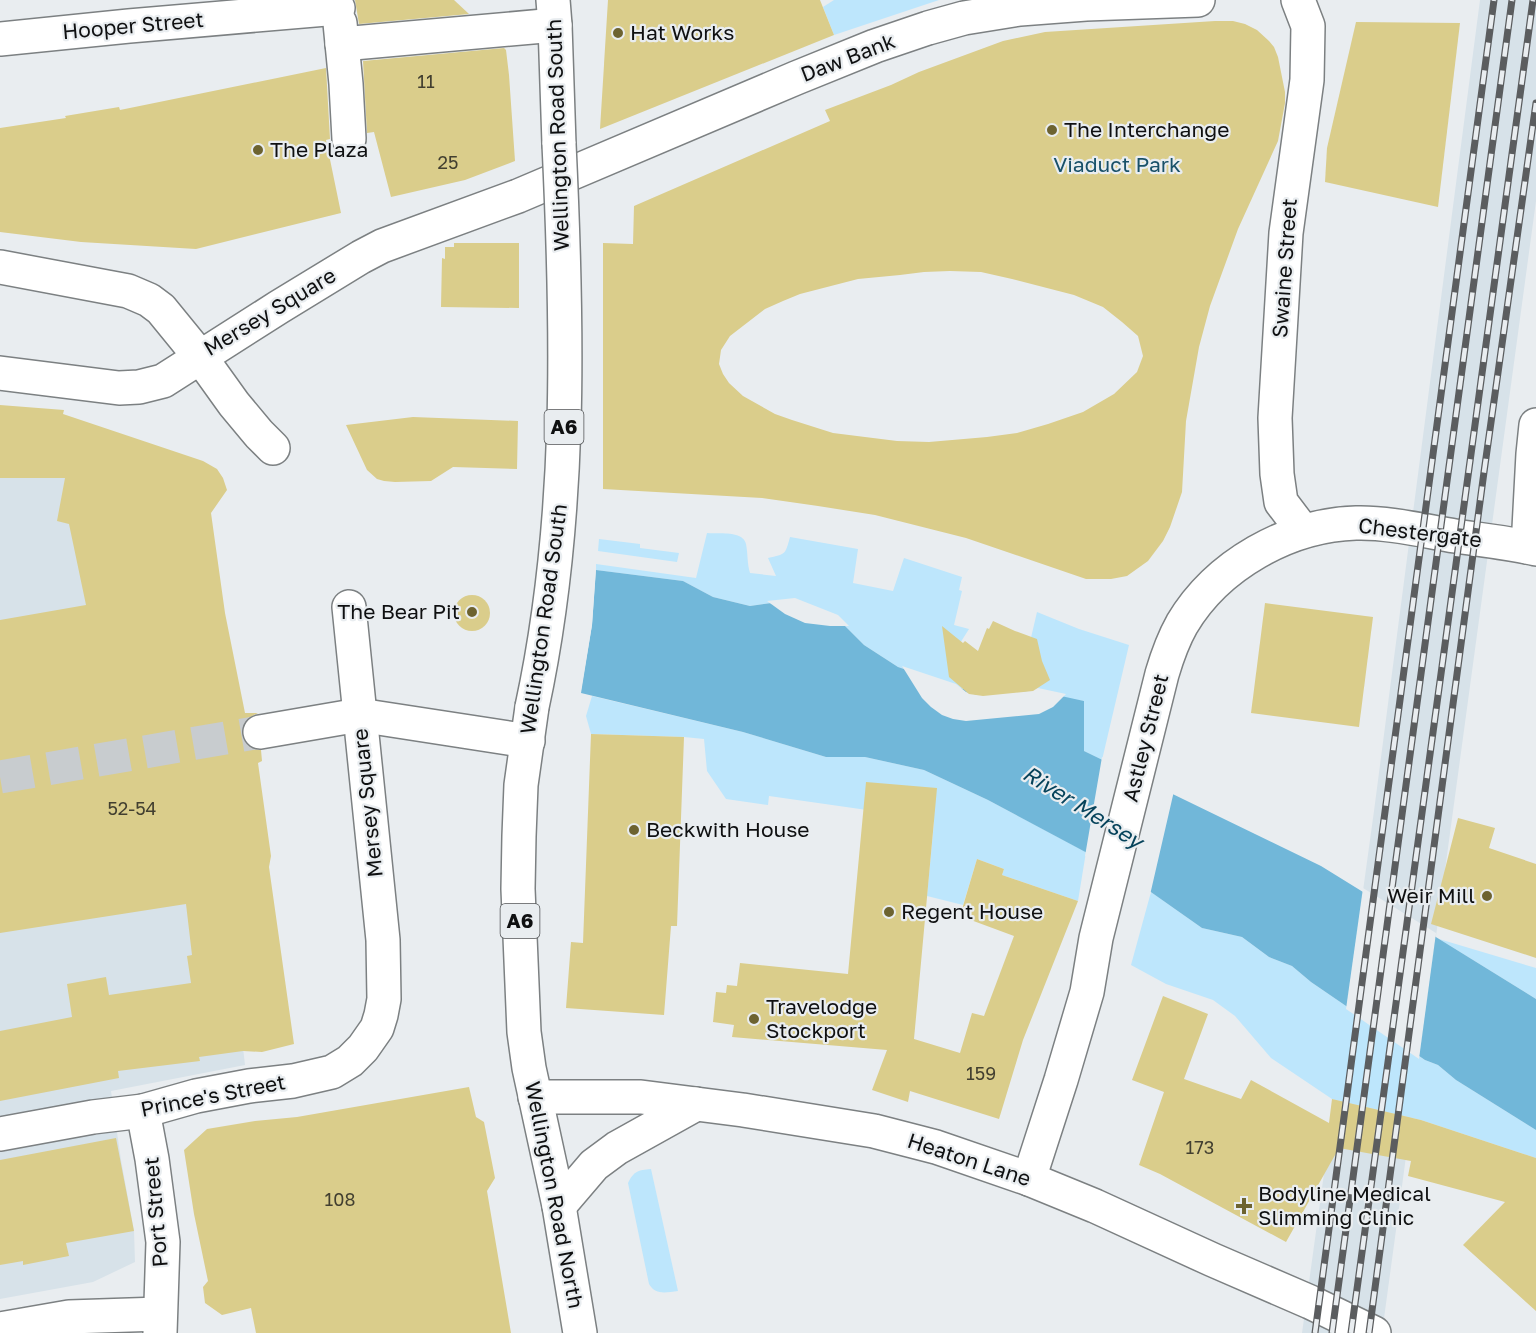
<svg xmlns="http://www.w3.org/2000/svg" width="1536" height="1333" viewBox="0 0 1536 1333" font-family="'Golos Text',sans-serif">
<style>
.built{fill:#d7e2e9}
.green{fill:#bde6fc}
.water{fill:#71b7d9}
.pier{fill:#e9edf0}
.building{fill:#dacd8b;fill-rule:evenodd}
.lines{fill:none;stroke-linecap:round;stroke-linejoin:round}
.minor-tunnel{stroke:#c8cccf;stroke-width:33;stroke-dasharray:33 16;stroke-linecap:butt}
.minor-casing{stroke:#7c8082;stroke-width:36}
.major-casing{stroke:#7c8082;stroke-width:36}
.highway-casing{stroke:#7c8082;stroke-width:36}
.minor{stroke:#fff;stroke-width:33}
.major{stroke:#fff;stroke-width:33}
.highway{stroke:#fff;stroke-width:33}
.rail-casing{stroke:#5b5d5f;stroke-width:7}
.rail{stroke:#e9edf0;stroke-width:4.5;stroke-dasharray:14;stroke-linecap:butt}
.highway-bridge-casing{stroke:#7c8082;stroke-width:36;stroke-linecap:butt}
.highway-bridge{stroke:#fff;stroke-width:33}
.poi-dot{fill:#6d6330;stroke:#e9edf0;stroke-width:2}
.labels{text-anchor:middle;stroke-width:4.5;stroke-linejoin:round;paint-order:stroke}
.number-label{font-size:18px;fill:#423f30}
.shield{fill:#e9edf0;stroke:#505254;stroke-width:1.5}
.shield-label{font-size:20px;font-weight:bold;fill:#0f1011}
.street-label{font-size:21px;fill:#0f1011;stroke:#e9edf0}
.poi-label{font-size:21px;fill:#0f1011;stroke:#e9edf0;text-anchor:start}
.park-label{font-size:21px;fill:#195169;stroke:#e9edf0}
.water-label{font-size:22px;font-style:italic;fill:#06435b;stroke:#e9edf0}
</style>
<rect width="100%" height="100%" fill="#e9edf0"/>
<g class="built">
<path d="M1480,0H1536V201L1382,1333H1302L1374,811Z"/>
<path d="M0,437L144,453L232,950L245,1065L111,1091L121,1160L134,1231L135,1262L93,1282L0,1299Z"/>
</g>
<g class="green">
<path d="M834,0H939L834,35L823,7Z"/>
<path d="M707,533C718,534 743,530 746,544C748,554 747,563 750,573L776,576L768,558C786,554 785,555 790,537L858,549L853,583L893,591L904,558L962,577L959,590L962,591L954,625L969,629L957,648L965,655L1030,642L1037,612L1079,629L1129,645L1102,760L1084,751V701L963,689L898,667L864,645L837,618L794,600L750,606L713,597L683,581L596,570V564L696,578Z"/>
<path d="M599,539L640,544V548L679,553L677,562L598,551Z"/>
<path d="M592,696L743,732L826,757H865L924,770L988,800L1086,852L1078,901L1002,875L1004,869L977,859L963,905L927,896L934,822L860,809L769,796L768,805L726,799L707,771L704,739L684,737L591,734L586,716Z"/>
<path d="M1151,892L1202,928L1242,937L1269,957L1292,966L1311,982L1425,1060L1438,1065L1456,1080L1536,1130V1158L1421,1120L1332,1099L1271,1058L1235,1016L1213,1000L1166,984L1131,965Z"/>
<path d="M1439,939L1536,968V999Z"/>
<path d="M651,1169L678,1291C667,1292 656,1296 649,1284L628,1183C634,1171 638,1170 651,1169Z"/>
</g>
<path class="water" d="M596,570L683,581L713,597L750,606L794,600L837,618L864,645L898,667L963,689L1024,688L1084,701V751L1321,866L1536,999V1130L1456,1080L1438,1065L1425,1060L1311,982L1292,966L1269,957L1242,937L1202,928L1121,871L988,800L924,770L865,757H826L743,732L581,693L592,625Z"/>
<g class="pier">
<path d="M596,567L592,625L580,696L578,693L589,625L593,569Z"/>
<path d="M795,598L838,615L849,626H830L805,623L785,614L767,601Z"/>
<path d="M902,666L956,684L966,692L978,695L1028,691L1038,688L1066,694L1053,707L1039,714L966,721L953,719L942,715L931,707L922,698Z"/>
<path d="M1102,757L1174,791L1150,895L1119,874L1085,856Z"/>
<path d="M1363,888L1436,933L1419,1059L1346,1009Z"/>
</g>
<g class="building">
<path d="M355,0H454L469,14L359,24Z"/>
<path d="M608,0H820L834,35L600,129Z"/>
<path d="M1215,21H1233L1245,24L1257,30L1269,41L1274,47L1278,57L1285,92V103L1278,141L1238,229L1210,306L1199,347L1186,421L1182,492L1170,527L1163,541L1148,561L1127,576L1111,579H1086L966,538L875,515L818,506L762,498L603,489V243L633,244L634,206L830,121L825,110L891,85L919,72L1003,41L1045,32ZM950,271L981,272L1012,279L1074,295L1103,307L1122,322L1138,336L1143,356L1137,372L1114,394L1083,412L1048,424L1017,433L987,437L929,442L897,441L833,433L792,420L775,414L743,396L729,383L723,374L719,364L721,350L730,336L765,309L783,301L800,294L858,279L900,275L924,272Z"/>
<path d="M1356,22L1460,23L1438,207L1325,182L1327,148Z"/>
<path d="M504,48L506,50L509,75L515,161L465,180L391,197L374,132L367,133L363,61Z"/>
<path d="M326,68L330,139L326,140L341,213L196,249L81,242L0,232V128L66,118L65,116L119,107L120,110Z"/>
<path d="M454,243H519V308L441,307L442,258L445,259V247H454Z"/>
<path d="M0,405L64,410L63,414L203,461L217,469L223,478L227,490L211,513L225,613L245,713H258L248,718L242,726V735L246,744L253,749L261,750L262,761L258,763L271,856L269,867L294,1044L262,1052L243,1051L199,1057L200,1061L118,1071L119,1078L0,1101V1031L72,1017L67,984L106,977L109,995L191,983L187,956L192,955L186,904L0,933V620L86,605L69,524L57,521L65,478H0Z"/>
<path d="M413,417L518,421L517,469L453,467L431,481L395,482L384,481L377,479L367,470L346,425Z"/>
<circle cx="472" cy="613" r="18"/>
<path d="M1265,603L1373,617L1359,727L1251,713Z"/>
<path d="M993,621L1015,631L1037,639L1042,661L1050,680L1033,691L983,696L969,694L949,677L942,626L963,643L965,641L978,651L987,628L989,629Z"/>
<path d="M591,734L684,737L677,926H671L664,1015L566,1008L571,942L583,943Z"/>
<path d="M866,782L937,788L914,1039L960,1053L972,1013L984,1016L1014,936L960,916L977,859L1004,869L1002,875L1078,901L1023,1040L999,1119L910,1091L908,1102L872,1090L887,1050L732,1037L734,1025L713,1022L716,992L726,993L727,985L737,986L740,963L848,974Z"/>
<path d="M1458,818L1495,828L1489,848L1536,864V958L1431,924Z"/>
<path d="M1163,996L1208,1014L1184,1079L1241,1099L1251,1080L1329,1123L1332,1099L1421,1120L1536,1158V1311L1463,1245L1505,1202L1408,1176L1411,1161L1339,1148L1286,1242L1160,1174L1139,1165L1164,1092L1132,1080Z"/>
<path d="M469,1087L476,1117L484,1122L495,1178L487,1191L511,1333H256L251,1308L222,1315L205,1303L203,1287L208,1281L194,1214L184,1150L207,1129L255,1121L297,1117Z"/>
<path d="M116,1138L134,1231L66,1243L69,1256L23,1265V1261L0,1265V1160Z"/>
</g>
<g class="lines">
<path class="minor-tunnel" d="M0,777L260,732"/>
<defs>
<g id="minor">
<path d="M1298,0L1308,26L1307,80L1286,233L1275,418L1277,474L1281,502L1303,531"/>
<path d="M340,23L346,84L349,139"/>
<path d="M0,39L129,26L338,8"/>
<path d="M342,44L555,25"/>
<path d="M0,267L128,291L149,300L161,309L201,358L234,404L259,434L273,448"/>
<path d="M0,373L119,388L139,387L163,381L279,307L361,257L382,246L518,196L796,78L875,46L928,28L964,18L1020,9L1086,4L1198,0"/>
<path d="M1528,547L1533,454L1536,425"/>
<path d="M260,732L359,715L528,741"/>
<path d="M143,1111L152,1159L163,1242L160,1333"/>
<path d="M0,1134L93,1117L143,1111L196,1096L249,1086L293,1081L332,1072L350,1061L363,1048L377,1028L381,1015L384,999L383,940L349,607"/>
<path d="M1029,1179L1061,1080L1087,992L1096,938L1162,674C1167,657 1173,640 1182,624C1217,565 1288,525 1356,523C1387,522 1425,531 1455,536C1482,540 1510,543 1536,549"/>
<path d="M0,1329L69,1317L160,1314"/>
</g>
<g id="major">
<path d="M535,1097H641L696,1104L743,1110L874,1131L936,1147L1029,1179L1095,1206L1213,1260L1310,1302L1374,1333"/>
<path d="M559,1206L594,1165L617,1148L696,1104"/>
</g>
<g id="highway">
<path d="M553,0L555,25L559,144"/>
<path d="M532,707L521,785L519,836L518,889L524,1032L529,1068L559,1206L580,1333"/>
</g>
</defs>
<use href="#minor" class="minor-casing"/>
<use href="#major" class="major-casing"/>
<use href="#highway" class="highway-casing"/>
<use href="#minor" class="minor"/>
<use href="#major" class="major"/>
<use href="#highway" class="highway"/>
<defs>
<g id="rail">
<path d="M1315,1333L1494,0"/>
<path d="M1332,1333L1512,0"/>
<path d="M1351,1333L1533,0"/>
<path d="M1369,1333L1484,472L1536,103"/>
</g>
</defs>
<use href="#rail" class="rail-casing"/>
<use href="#rail" class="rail"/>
<defs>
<path id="highway-bridge" d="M532,707C572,522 568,331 559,144"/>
</defs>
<use href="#highway-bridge" class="highway-bridge-casing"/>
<use href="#highway-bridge" class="highway-bridge"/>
</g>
<g class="poi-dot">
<circle cx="618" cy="33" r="6"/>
<circle cx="1052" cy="130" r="6"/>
<circle cx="258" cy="150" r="6"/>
<circle cx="472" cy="612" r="6"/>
<circle cx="634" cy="830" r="6"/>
<circle cx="1487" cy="896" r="6"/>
<circle cx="889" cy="912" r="6"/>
<circle cx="754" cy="1019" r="6"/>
<path d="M1241 1197h6v6h6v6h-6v6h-6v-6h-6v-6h6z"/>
</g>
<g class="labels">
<g class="number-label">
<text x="426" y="88">11</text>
<text x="448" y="169">25</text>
<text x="132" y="815">52-54</text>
<text x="981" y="1080">159</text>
<text x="1200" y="1154">173</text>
<text x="340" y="1206">108</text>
</g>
<g class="shield">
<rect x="544.5" y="410" width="39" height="34" rx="4.5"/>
<rect x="500.5" y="904" width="39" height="34" rx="4.5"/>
</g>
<g class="shield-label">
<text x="564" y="434">A6</text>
<text x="520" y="928">A6</text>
</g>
<g class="street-label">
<text transform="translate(133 26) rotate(-5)" y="7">Hooper Street</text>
<text transform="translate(848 58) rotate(-21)" y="7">Daw Bank</text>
<text transform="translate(558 135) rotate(-92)" y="7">Wellington Road South</text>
<text transform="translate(1285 268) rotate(-86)" y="7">Swaine Street</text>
<text transform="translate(270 312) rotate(-31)" y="7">Mersey Square</text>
<text transform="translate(1420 533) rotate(7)" y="7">Chestergate</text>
<text transform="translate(544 619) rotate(-82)" y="7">Wellington Road South</text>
<text transform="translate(1146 738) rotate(-76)" y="7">Astley Street</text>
<text transform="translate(368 803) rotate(-96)" y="7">Mersey Square</text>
<text transform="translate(213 1096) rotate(-11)" y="7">Prince's Street</text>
<text transform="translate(969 1160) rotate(18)" y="7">Heaton Lane</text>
<text transform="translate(554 1195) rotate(79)" y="7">Wellington Road North</text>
<text transform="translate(156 1212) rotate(-95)" y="7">Port Street</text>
</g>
<g class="poi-label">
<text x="630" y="40">Hat Works</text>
<text x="1064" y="137">The Interchange</text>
<text x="270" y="157">The Plaza</text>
<text x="460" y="619" text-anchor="end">The Bear Pit</text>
<text x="646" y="837">Beckwith House</text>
<text x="1475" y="903" text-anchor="end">Weir Mill</text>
<text x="901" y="919">Regent House</text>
<text x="766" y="1014">Travelodge<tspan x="766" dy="24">Stockport</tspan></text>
<text x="1258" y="1201">Bodyline Medical<tspan x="1258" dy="24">Slimming Clinic</tspan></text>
</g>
<g class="park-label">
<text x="1117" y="172">Viaduct Park</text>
</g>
<g class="water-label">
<text transform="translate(1083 807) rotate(32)" y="8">River Mersey</text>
</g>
</g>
</svg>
